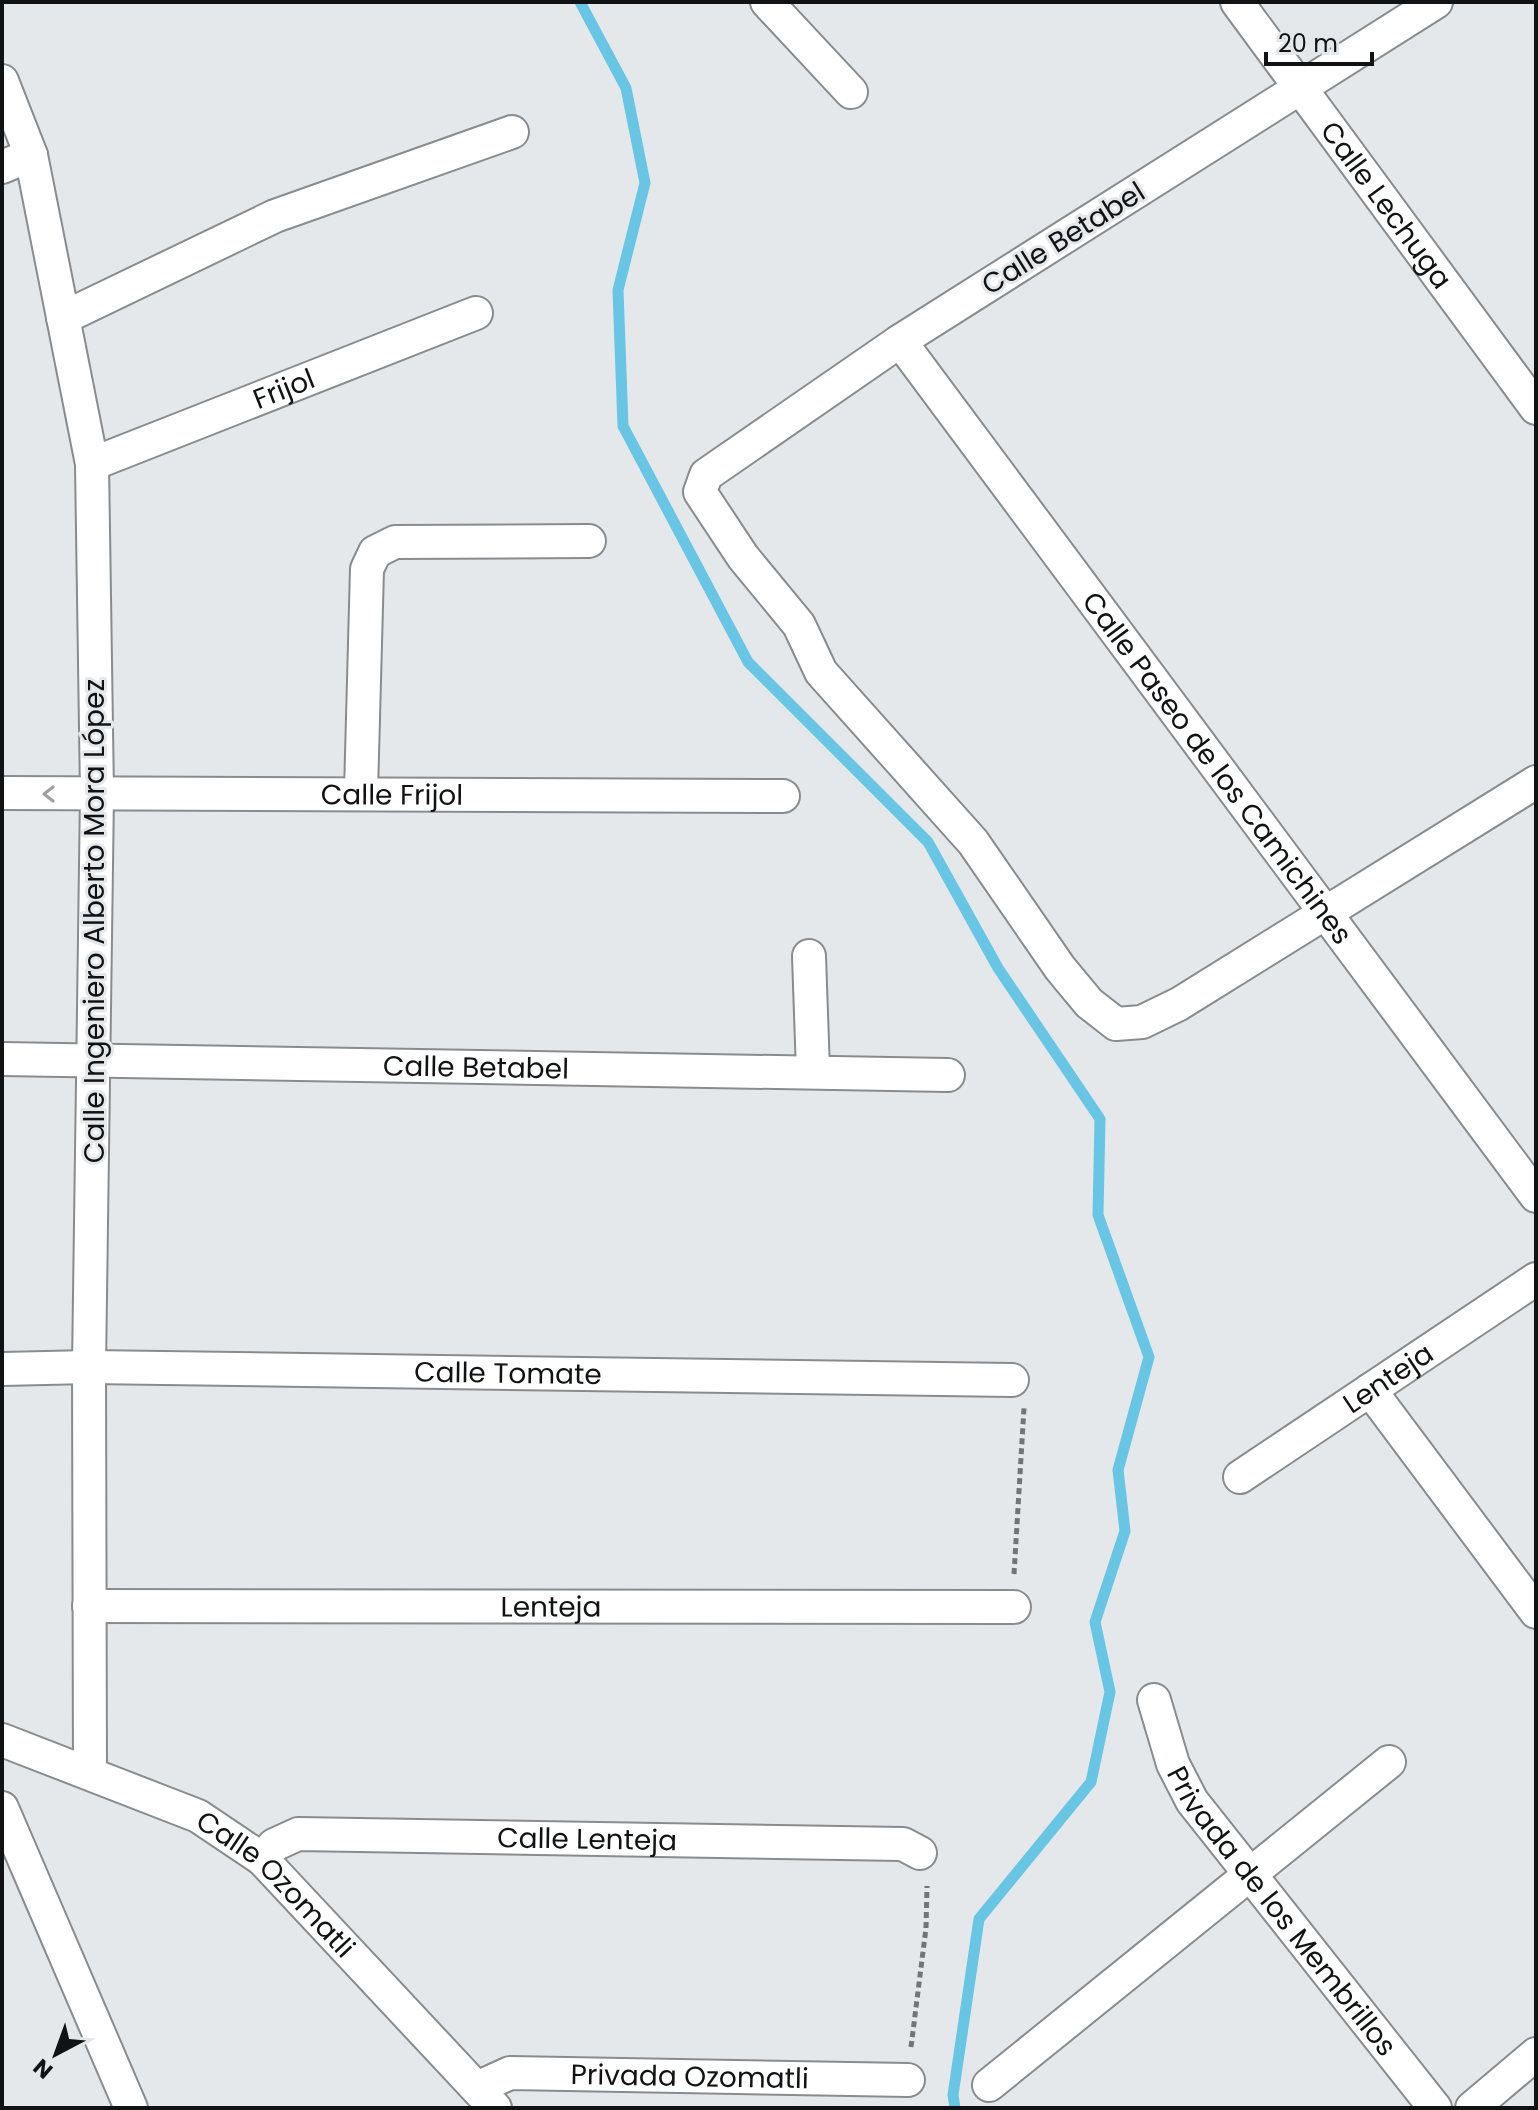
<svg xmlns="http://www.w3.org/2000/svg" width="1538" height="2110" viewBox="0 0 1538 2110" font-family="Poppins,sans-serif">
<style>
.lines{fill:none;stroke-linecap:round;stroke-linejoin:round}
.stream{stroke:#68c5e4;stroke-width:11}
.minor-casing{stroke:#888c8f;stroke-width:36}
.path{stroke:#727576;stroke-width:5;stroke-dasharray:6 4;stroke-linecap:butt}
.minor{stroke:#fff;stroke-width:32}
.oneway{stroke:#a0a0a1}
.labels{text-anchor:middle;stroke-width:6;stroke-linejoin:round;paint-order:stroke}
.street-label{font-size:28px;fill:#111213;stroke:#e4e8eb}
</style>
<rect width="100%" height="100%" fill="#e4e8eb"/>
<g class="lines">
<path class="stream" d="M580,2L626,88L645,183L618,290L623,426L748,662L928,842L998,968L1100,1119L1098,1215L1149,1357L1118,1470L1125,1531L1095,1622L1110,1692L1091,1782L979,1919L953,2095L955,2108"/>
<defs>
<g id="minor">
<path d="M767,2L851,92"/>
<path id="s1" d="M1237,2L1536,408"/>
<path d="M1436,2L900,341L706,475L700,492L743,557L799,625L821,672L973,842L1060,968L1089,1003L1116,1024L1142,1022L1179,1004L1536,782"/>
<path d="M2,81L31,155L92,464L97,794L89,1367L90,1773"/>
<path d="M2,167L31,155"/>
<path d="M63,318L275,216L512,132"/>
<path id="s2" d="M900,341L1536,1196"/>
<path id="s3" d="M92,464L476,313"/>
<path d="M361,792L367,569L375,552L395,542L589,541"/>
<path id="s4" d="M2,793L783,796"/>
<path d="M809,956L813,1071"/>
<path id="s5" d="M2,1059L948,1075"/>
<path id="s6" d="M2,1369L89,1367L1012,1380"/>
<path d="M1370,1390L1536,1612"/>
<path id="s7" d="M1240,1477L1536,1279"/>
<path id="s8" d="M89,1606L1014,1607"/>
<path id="s9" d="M1154,1700L1173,1764L1192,1801L1435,2108"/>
<path id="s10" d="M2,1740L198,1816L262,1859L495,2108"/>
<path d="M2,1808L131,2108"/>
<path id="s11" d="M262,1859L274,1845L298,1834L903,1844L920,1853"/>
<path d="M989,2085L1389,1762"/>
<path id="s12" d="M477,2088L510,2073L908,2080"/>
<path d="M1472,2108L1536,2054"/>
</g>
</defs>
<use href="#minor" class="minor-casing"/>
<g class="path">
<path d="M1014,1574L1024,1408"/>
<path d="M911,2047L926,1928L927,1886"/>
</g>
<use href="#minor" class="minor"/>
</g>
<defs><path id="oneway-chevron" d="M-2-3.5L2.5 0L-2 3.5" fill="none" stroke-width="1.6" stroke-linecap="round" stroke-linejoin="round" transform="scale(2)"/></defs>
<use class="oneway" href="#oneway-chevron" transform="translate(49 794) rotate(-180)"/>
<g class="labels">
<g class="street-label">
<text dy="10" stroke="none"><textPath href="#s1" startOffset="252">Calle Lechuga</textPath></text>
<text transform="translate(1063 238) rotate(-32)" y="10">Calle Betabel</text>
<text dy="10" stroke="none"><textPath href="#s3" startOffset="206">Frijol</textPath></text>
<text dy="10" stroke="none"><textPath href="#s2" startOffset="532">Calle Paseo de los Camichines</textPath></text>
<text dy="10" stroke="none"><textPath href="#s4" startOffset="390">Calle Frijol</textPath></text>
<text transform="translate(94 921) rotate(-90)" y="10">Calle Ingeniero Alberto Mora López</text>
<text dy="10" stroke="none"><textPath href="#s5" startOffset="474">Calle Betabel</textPath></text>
<text dy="10" stroke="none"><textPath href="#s6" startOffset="506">Calle Tomate</textPath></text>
<text dy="10" stroke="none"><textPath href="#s7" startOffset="178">Lenteja</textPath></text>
<text dy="10" stroke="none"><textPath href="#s8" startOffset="462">Lenteja</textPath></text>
<text dy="10" stroke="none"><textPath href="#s11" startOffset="334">Calle Lenteja</textPath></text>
<text dy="10" stroke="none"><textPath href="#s10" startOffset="314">Calle Ozomatli</textPath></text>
<text dy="10" stroke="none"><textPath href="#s9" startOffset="250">Privada de los Membrillos</textPath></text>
<text dy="10" stroke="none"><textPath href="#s12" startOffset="216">Privada Ozomatli</textPath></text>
</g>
</g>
<rect width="1538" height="2110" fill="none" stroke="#111213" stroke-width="8"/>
<g transform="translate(56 2054) rotate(221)" stroke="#e4e8eb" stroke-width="6" paint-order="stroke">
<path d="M0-6L14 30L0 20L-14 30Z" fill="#111213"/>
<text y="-12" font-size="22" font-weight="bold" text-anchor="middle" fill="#111213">N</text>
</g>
<path d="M1266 52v12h106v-12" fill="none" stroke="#111213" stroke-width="4"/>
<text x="1278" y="52" font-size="24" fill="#111213" stroke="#e4e8eb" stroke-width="6" paint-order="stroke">20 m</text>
</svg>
